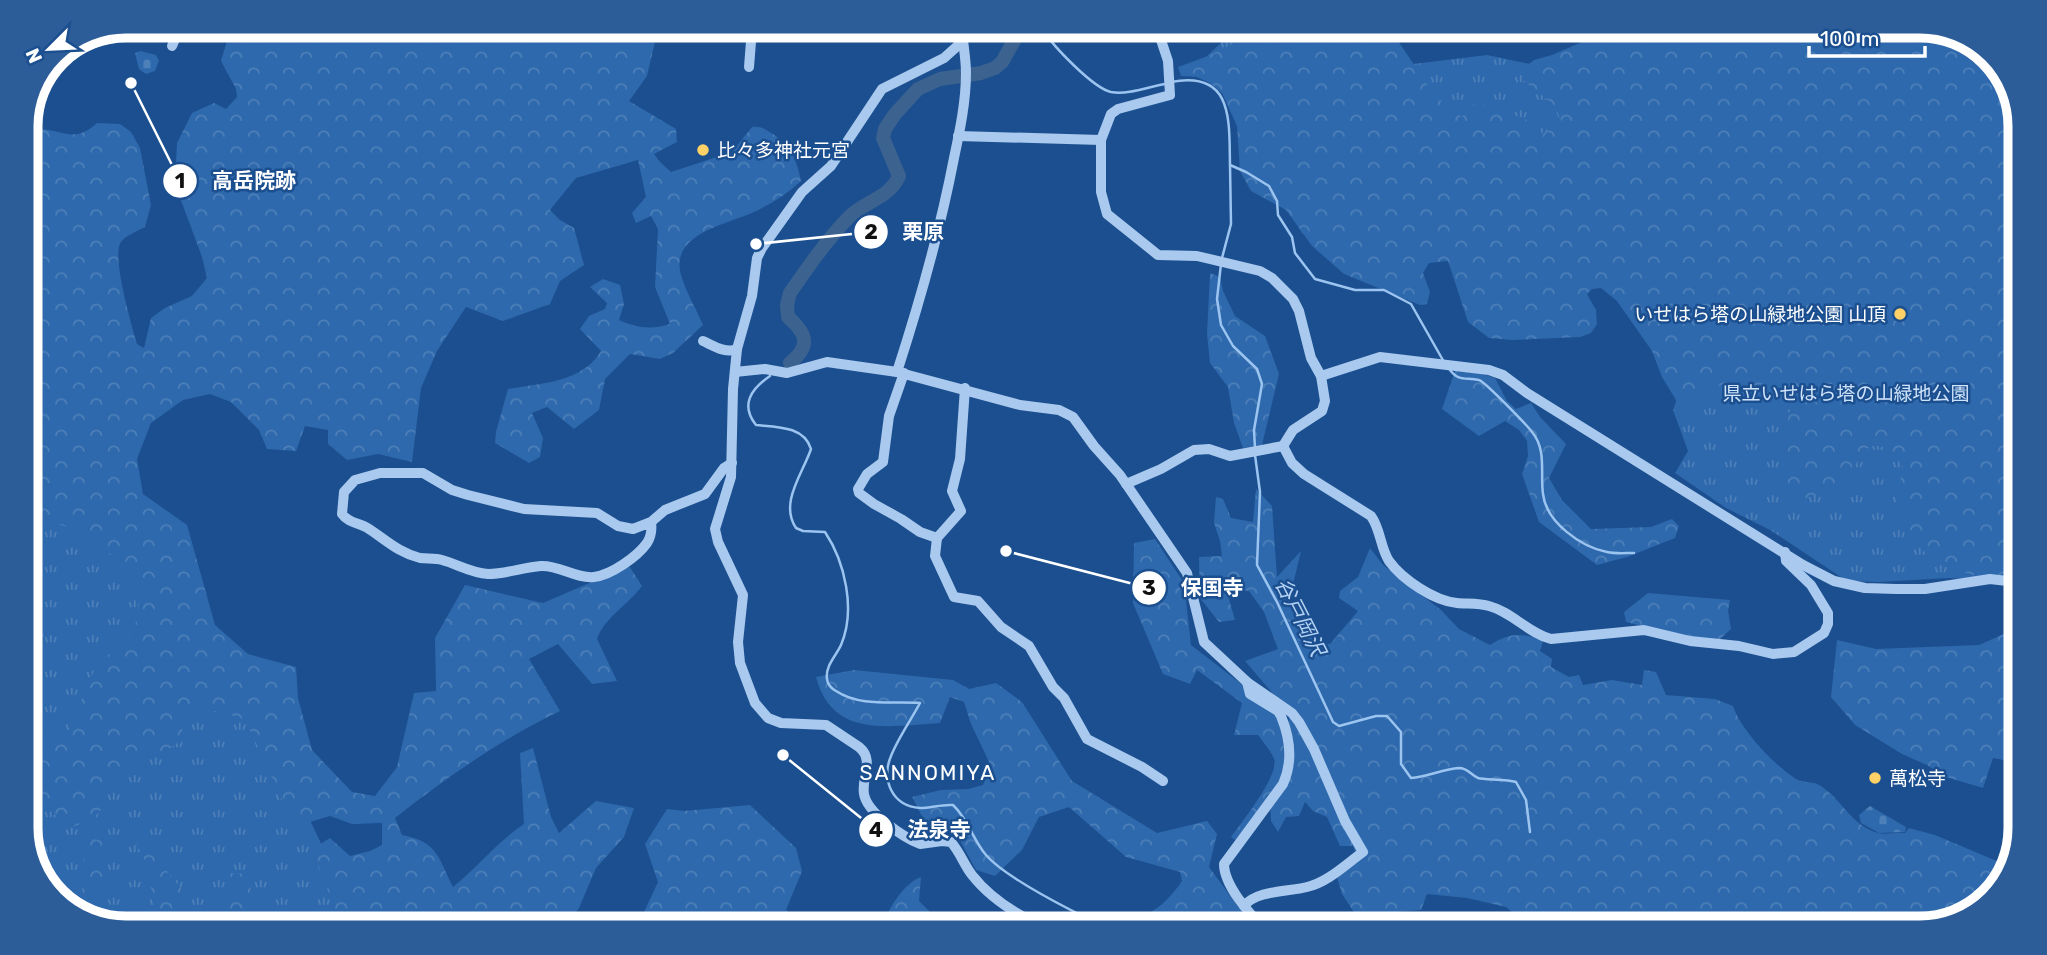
<svg xmlns="http://www.w3.org/2000/svg" width="2047" height="955" viewBox="0 0 2047 955" font-family="Rubik,'Noto Sans JP',sans-serif">
<style>
.grass{fill:url(#grass-tufts)}
.forest{fill:url(#forest-crowns)}
.cemetery{fill:url(#cemetery-stones)}
.lines{fill:none;stroke-linecap:round;stroke-linejoin:round}
.stream{stroke:#9cc4f0;stroke-width:2.5}
.river{stroke:#3c6290;stroke-width:14}
.minor{stroke:#a9c9ee;stroke-width:10}
.poi-dot{fill:#ffd166;stroke:#1b4f8f;stroke-width:2.5}
.labels{text-anchor:middle;stroke-width:5;stroke-linejoin:round;paint-order:stroke}
.poi-label{font-size:19px;fill:#fff;stroke:#1b4f8f;text-anchor:start}
.park-label{font-size:19px;fill:#cfe3fa;stroke:#1b4f8f}
.water-label{font-size:21px;font-style:italic;fill:#b5d3f5;stroke:#1b4f8f}
.neighbourhood-label{font-size:21px;letter-spacing:2px;fill:#fff;stroke:#1b4f8f}
.rim{fill:none;stroke:#fff;stroke-width:9}
.leader{fill:none;stroke:#fff;stroke-width:2.5}
.callout-dot{fill:#fff;stroke:#1b4f8f;stroke-width:2.5}
.mark-label{font-size:21px;text-anchor:middle;font-weight:bold;fill:#111}
.callout-label{font-size:21px;text-anchor:middle;font-weight:bold;fill:#fff;stroke:#1b4f8f;stroke-width:5;stroke-linejoin:round;paint-order:stroke}
</style>
<defs>
<pattern id="grass-tufts" width="24" height="20" patternUnits="userSpaceOnUse" patternTransform="scale(1.75)"><rect width="24" height="20" fill="#2e69ad"/><path d="M3 7l-1-3M5 7V3M7 7l1-3M15 17l-1-3M17 17v-4M19 17l1-3" fill="none" stroke="#4d80b9"/></pattern>
<pattern id="forest-crowns" width="20" height="18" patternUnits="userSpaceOnUse" patternTransform="scale(1.75)"><rect width="20" height="18" fill="#2e69ad"/><path d="M2 6a3 3 0 1 1 6 0M12 15a3 3 0 1 1 6 0" fill="none" stroke="#4d80b9"/></pattern>
<pattern id="cemetery-stones" width="16" height="16" patternUnits="userSpaceOnUse" patternTransform="scale(1.75)"><rect width="16" height="16" fill="#2e69ad"/><path d="M2 7V4a2 2 0 0 1 4 0v3zM10 15v-3a2 2 0 0 1 4 0v3z" fill="#4d80b9"/></pattern>
</defs>
<rect width="100%" height="100%" fill="#1b4f8f"/>
<g class="grass">
<path d="M1242,31L1375,32L1397,66L1487,55L1577,74L2016,582L1949,578L1878,582L1847,581L1770,530L1726,508L1675,473L1688,451L1673,410L1689,365L1641,273L1475,217L1347,268L1302,233L1224,90L1189,73L1223,41Z"/>
<path d="M26,487L69,515L126,544L179,704L245,711L293,784L358,922L88,921L43,885L26,836Z"/>
</g>
<g class="forest">
<path d="M231,27L430,28L467,39L522,31L556,35L560,28L658,29L647,76L629,101L676,129L677,142L654,154L660,162L671,172L732,152L752,127C761,126 765,129 773,134C792,148 796,158 801,181C788,193 773,203 756,211C731,224 669,232 681,275C686,292 696,309 703,325L673,353L660,359L630,354L605,379L599,410L574,429L547,407L532,413L543,438L540,457L529,463L495,443L496,432L508,389C541,383 582,383 601,351L580,329L589,316L605,309L607,303L590,287L603,279L620,285L624,304L619,320C637,328 651,330 670,324L655,287L658,229L651,216L636,223L632,213L646,197L638,160L576,178L550,210L560,220L574,228L584,265L560,281L550,304L503,321L466,307L437,351L421,388L412,462L378,454L347,460L328,444V430L305,426L296,451L267,449L259,430L231,402L210,394L183,400L151,423L137,459L143,494L187,525L215,625L248,654L296,667L298,698L312,750L352,792L375,796L397,767L414,693L436,691L435,638L465,585L543,603L629,566L642,586C628,605 604,618 597,639L617,681L592,684L558,644L529,659L560,711C500,740 447,777 395,818L402,835C438,842 438,857 453,887C478,867 497,842 524,824L520,753L533,748L551,817L559,833L596,801L634,808L624,837L596,868L579,908L567,923L340,922L312,849L330,838L350,856L370,851L382,845V823L352,824L330,816L300,825L291,819L249,728L240,717C226,715 205,707 193,708L183,726L180,741L169,749L109,771L101,785L105,805L93,819L72,827L31,798L26,790V573C35,594 44,618 44,642C44,664 21,701 35,722C40,730 52,737 60,743L68,742L71,723L94,671L134,633L141,591L118,559L68,527L26,516V132C56,121 69,149 97,123L120,124L131,132L140,148L151,205L145,227C138,231 126,235 121,242C111,256 132,326 137,344L144,348L151,318L165,308L192,296L207,278L202,257L175,184L177,143L192,113L214,103L226,109L237,97L236,89L221,61Z"/>
<path d="M1258,31L1392,32L1435,96L1462,117L1476,102L1525,119L1543,134L1562,123L1555,106L1523,80L1525,67L1534,60L1552,55L1603,33L1959,34L2004,70L2021,120L2016,583C1979,576 1929,572 1911,533C1909,529 1908,522 1907,517C1904,511 1900,505 1896,499L1903,467C1881,434 1861,441 1852,477L1832,491L1805,498L1793,494L1786,485L1783,440L1790,409C1775,390 1742,378 1718,386C1701,392 1700,404 1679,405L1662,377L1652,351L1617,301L1601,288L1592,289L1587,294L1596,310L1597,324L1591,333L1580,337L1512,340L1489,338L1468,322L1448,261L1429,263L1423,273L1430,292L1427,304L1420,305L1344,274L1312,246L1286,210L1251,191L1240,171L1237,126L1222,93L1203,77L1181,76L1178,67L1208,56Z"/>
<path d="M1210,273L1220,277L1223,291L1235,316L1265,336L1279,374L1262,445L1243,448L1234,423L1228,387L1210,363L1207,334Z"/>
<path d="M1455,371L1480,373L1495,378L1507,401L1516,409L1531,403L1540,417L1566,444L1549,478L1562,500L1591,529L1651,527L1672,519L1679,526L1675,538L1627,557L1597,565L1539,522L1522,474L1528,456L1527,441L1519,430L1505,421L1479,436L1442,409Z"/>
<path d="M1256,489L1272,506L1277,577L1301,551L1289,601L1308,617L1316,642L1330,644L1358,611L1339,598L1340,591L1358,577L1370,548L1383,565L1441,610L1459,629L1490,645C1508,633 1523,632 1543,641L1540,651L1552,659L1551,667L1569,677L1579,675L1583,685L1612,680L1642,685L1644,670L1656,672L1666,695L1715,699L1733,706C1741,730 1774,765 1796,779C1803,783 1814,781 1821,786C1843,801 1852,826 1878,833C1886,835 1897,832 1905,833L1909,828L1935,835L1999,862L2013,844V867L1977,912L1921,929L1525,927L1527,924L1506,907L1467,898L1427,894L1421,910L1356,915L1342,894L1336,874L1357,857L1353,846H1340L1327,817L1313,811L1305,802L1299,816L1286,817L1278,832L1271,821L1270,800L1235,840L1231,837C1241,823 1280,774 1274,759C1271,751 1263,742 1258,735H1234L1242,703L1197,670L1190,684L1163,674L1133,603L1134,543L1155,539L1184,583L1191,645L1289,721L1288,711L1245,661L1278,649L1264,612L1249,591L1226,589L1235,620L1219,622L1200,598L1199,557L1222,556L1220,541L1214,523L1216,497L1223,499L1231,518L1253,522Z"/>
<path d="M1648,593L1730,600L1728,610L1731,629L1719,640L1695,639L1626,622L1624,612Z"/>
<path d="M2015,629L2014,762L1993,758L1983,788L1943,776L1927,765L1902,754L1855,725L1831,697L1837,640L1876,649L1979,645Z"/>
<path d="M854,670L953,680L969,689L996,683L1022,702L1072,781L1157,833L1207,821L1217,834L1209,867L1242,912L1257,926L1114,925C1148,916 1162,910 1182,881L1180,872L1126,857L1069,807L1039,817L1022,850L995,876L976,870L951,824L925,822L912,797L941,790L968,789L983,785L991,766L971,724L964,702L950,697L940,723C890,726 832,739 816,677Z"/>
<path d="M750,805L796,848L802,871L786,910L803,924L639,923L658,882L645,844L667,809L684,811Z"/>
<path d="M138,835L183,891L177,921H155L149,870L136,842Z"/>
<path d="M85,836L105,842C106,875 103,891 83,917L74,910L82,895Z"/>
<path d="M228,873L251,874L249,922H225Z"/>
<path d="M921,877L919,901L943,925L883,924C889,908 904,883 921,877Z"/>
</g>
<g class="cemetery">
<path d="M140,51L156,55L159,61L155,71L146,74L139,69L135,53Z"/>
<path d="M1870,806L1906,827L1905,832L1879,833L1861,823L1859,815Z"/>
</g>
<g class="lines">
<g class="stream">
<path d="M1043,30C1053,46 1093,88 1111,92C1128,95 1148,87 1165,84"/>
<path d="M1171,82C1234,70 1229,121 1230,165L1246,172L1269,186L1277,201L1278,215L1292,237L1295,253L1315,279L1355,290H1384L1411,304L1444,362"/>
<path d="M1222,258L1231,224L1230,165"/>
<path d="M1221,264L1217,299L1221,325L1233,346L1257,369L1262,384L1254,430L1255,448"/>
<path d="M1450,370C1459,382 1466,377 1479,380C1484,381 1526,424 1532,432C1547,450 1540,473 1543,494C1546,522 1581,547 1607,552C1615,554 1625,553 1634,553"/>
<path d="M770,376C751,389 740,405 756,425C777,427 804,426 811,449C803,473 779,503 796,528L803,531L825,532C845,562 856,610 841,645C836,656 825,666 827,679C827,684 832,689 836,691C860,707 893,701 920,703C911,720 898,738 891,756C881,780 892,806 920,808C931,808 942,804 953,805C968,819 973,840 986,855C1006,878 1073,912 1102,925"/>
<path d="M1255,455L1260,492L1257,565L1277,602L1333,722L1339,726L1376,716H1387L1401,732V764L1411,778C1427,777 1443,769 1459,768C1468,768 1471,775 1478,778C1484,780 1506,779 1516,782L1526,800L1530,832"/>
</g>
<path class="river" d="M790,363C812,345 806,333 788,317L787,305L790,293C808,267 826,241 848,218C864,201 889,199 899,176L883,138L885,129L895,114L918,89L940,79L981,73L995,68L1002,62L1020,30"/>
<g class="minor">
<path d="M963,41L944,58L882,89L831,166L802,192L762,248L757,258L752,296L737,349L733,389L731,477L715,529L718,542L743,595L738,642L740,663L755,703L768,718L781,723L826,725L859,747C875,760 861,777 864,794C867,813 903,837 920,844L942,841L951,842C960,852 964,865 972,875C990,898 1014,913 1039,925"/>
<path d="M172,46L175,39L174,26"/>
<path d="M749,67L752,29"/>
<path d="M958,136L1101,140"/>
<path d="M703,341C714,346 726,354 737,349"/>
<path d="M735,372L765,369L787,373L827,362L897,372L1020,405L1059,410L1073,417L1094,446L1120,475L1187,573L1204,642L1247,682L1292,713L1299,722L1314,749L1345,821L1363,852C1345,865 1328,882 1307,887C1288,892 1256,890 1244,906"/>
<path d="M897,372C920,301 940,231 954,158C960,130 966,101 966,73C966,59 963,44 962,30"/>
<path d="M904,373L889,416L883,462L867,474L858,489L859,493L874,504L901,519L920,532L937,538"/>
<path d="M1321,376L1380,357L1489,370L1503,375L1527,393L1803,565L1834,581L1865,588L1896,589H1925L1990,579L2016,582"/>
<path d="M965,388L960,459L952,491L961,511L937,538L935,556L954,597L978,601L1001,627L1029,646L1053,687L1064,698L1087,739L1142,767L1163,781"/>
<path d="M1283,446L1292,463L1304,474L1371,516C1381,530 1380,547 1389,561C1402,579 1434,601 1457,603C1467,604 1479,603 1489,606C1512,612 1528,633 1551,639L1644,630L1690,641L1739,646L1773,654L1794,652L1824,633L1828,624V613L1811,585L1786,561L1785,552"/>
<path d="M1126,484L1161,469L1194,450L1209,449L1230,456L1283,446L1293,430L1322,411L1325,401L1321,376L1311,358L1299,311L1293,299L1272,278L1260,271L1197,256L1158,255L1107,214L1101,192V140L1111,114L1118,109L1170,95L1168,61L1158,31"/>
<path d="M651,522C652,529 651,537 647,543C637,557 611,575 594,577C576,579 559,565 541,566C524,567 506,574 488,574C471,573 457,564 442,560C435,558 427,559 420,558C399,553 386,540 369,529C360,522 349,524 342,514L344,492L355,480L380,473H423L452,490L468,495L524,509L597,513L618,526L633,529L651,522L665,510L705,494L724,468L732,463"/>
<path d="M1247,682L1250,694L1278,711L1281,716C1290,738 1293,762 1283,784L1224,864C1224,884 1248,914 1264,926"/>
</g>
</g>
<g class="poi-dot">
<circle cx="703" cy="150" r="7"/>
<circle cx="1900" cy="314" r="7"/>
<circle cx="1875" cy="778" r="7"/>
</g>
<g class="labels">
<g class="poi-label">
<text x="717" y="157">比々多神社元宮</text>
<text x="1886" y="321" text-anchor="end">いせはら塔の山緑地公園 山頂</text>
<text x="1889" y="785">萬松寺</text>
</g>
<g class="park-label">
<text x="1846" y="400">県立いせはら塔の山緑地公園</text>
</g>
<g class="water-label">
<text transform="translate(1300 617) rotate(63)" y="7">谷戸岡沢</text>
</g>
<g class="neighbourhood-label">
<text x="928" y="780">SANNOMIYA</text>
</g>
</g>
<path d="M0 0H2047V955H0ZM126 38H1920A88 88 0 0 1 2008 126V828A88 88 0 0 1 1920 916H126A88 88 0 0 1 38 828V126A88 88 0 0 1 126 38Z" fill="#2d5d98" fill-rule="evenodd"/>
<path class="rim" d="M126 38H1920A88 88 0 0 1 2008 126V828A88 88 0 0 1 1920 916H126A88 88 0 0 1 38 828V126A88 88 0 0 1 126 38Z"/>
<path class="leader" d="M131 83L180 181M756 244L871 232M1006 551L1149 588M783 755L876 830"/>
<g class="callout-dot">
<circle cx="131" cy="83" r="7"/>
<circle cx="756" cy="244" r="7"/>
<circle cx="1006" cy="551" r="7"/>
<circle cx="783" cy="755" r="7"/>
<circle cx="180" cy="181" r="18"/>
<circle cx="871" cy="232" r="18"/>
<circle cx="1149" cy="588" r="18"/>
<circle cx="876" cy="830" r="18"/>
</g>
<g class="mark-label">
<text x="180" y="188">1</text>
<text x="871" y="239">2</text>
<text x="1149" y="595">3</text>
<text x="876" y="837">4</text>
</g>
<g class="callout-label">
<text x="254" y="188">高岳院跡</text>
<text x="923" y="239">栗原</text>
<text x="1212" y="595">保国寺</text>
<text x="939" y="837">法泉寺</text>
</g>
<g transform="translate(49 49) rotate(246)" stroke="#1b4f8f" stroke-width="5" paint-order="stroke">
<path d="M0-5L12 26L0 18L-12 26Z" fill="#ffffff"/>
<text y="-10" font-size="19" font-weight="bold" text-anchor="middle" fill="#ffffff">N</text>
</g>
<path d="M1809 46v10h116v-10" fill="none" stroke="#ffffff" stroke-width="3.5"/>
<text x="1820" y="46" font-size="21" fill="#ffffff" stroke="#1b4f8f" stroke-width="5" paint-order="stroke">100 m</text>
</svg>
